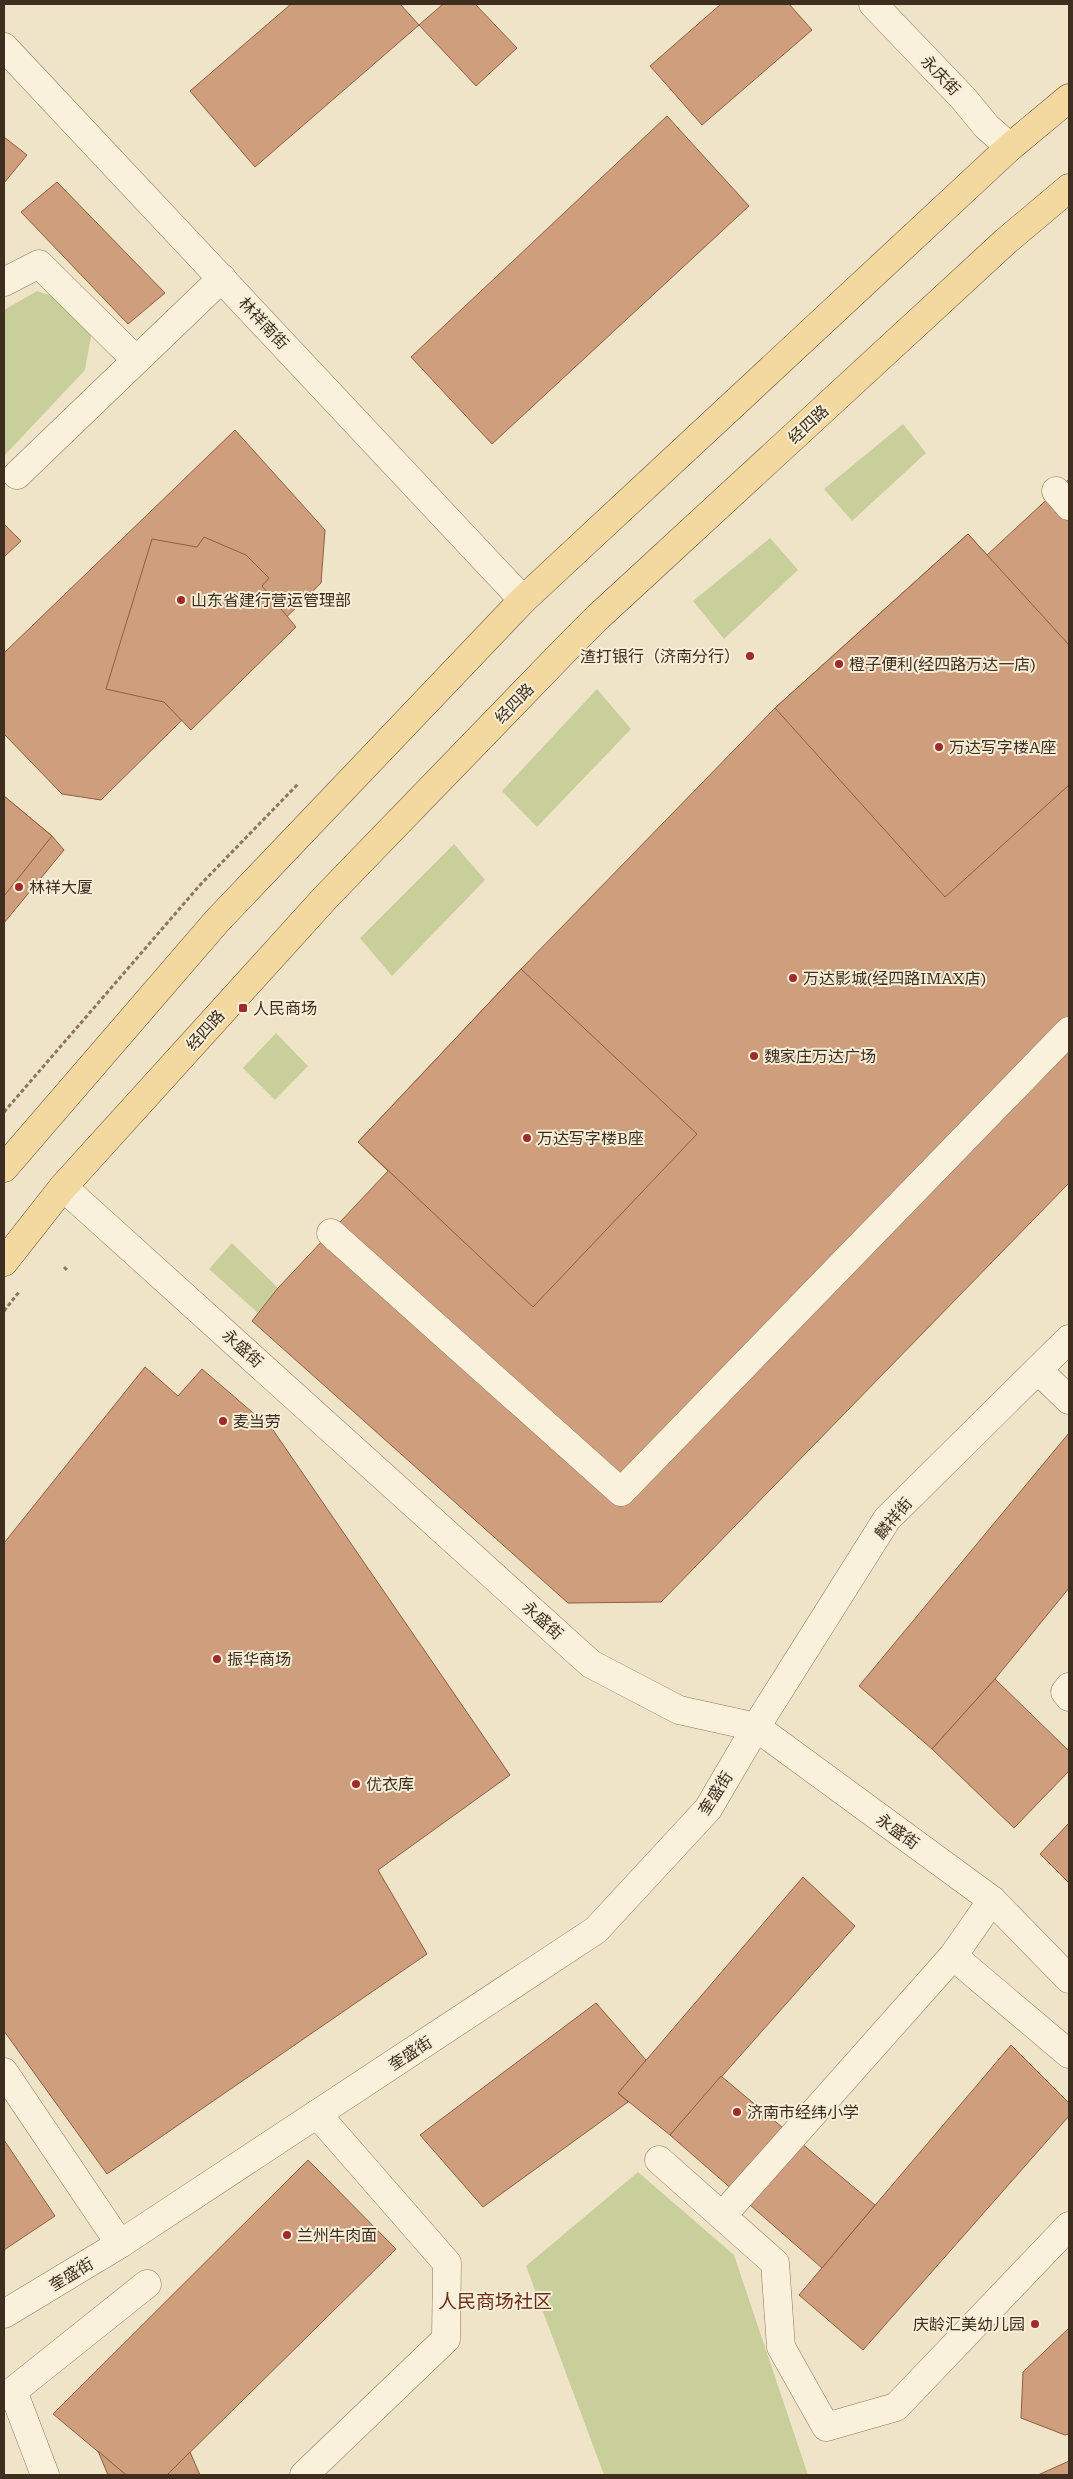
<svg xmlns="http://www.w3.org/2000/svg" width="1073" height="2479" viewBox="0 0 1073 2479" font-family="'Roboto Serif','Noto Sans SC',serif">
<style>
.green{fill:#c9cf9b}
.building{fill:#cf9f7d;stroke:#8d5f41}
.lines{fill:none;stroke-linecap:round;stroke-linejoin:round}
.minor-casing{stroke:#8d765c;stroke-width:29}
.major-casing{stroke:#5b4430;stroke-width:29}
.path{stroke:#8d765c;stroke-width:3;stroke-dasharray:4 2.5;stroke-linecap:butt}
.minor{stroke:#faf1dc;stroke-width:28}
.major{stroke:#f3d9a0;stroke-width:28}
.poi-dot{fill:#9e2a2b;stroke:#f7eed8;stroke-width:2}
.labels{text-anchor:middle;stroke-width:4;stroke-linejoin:round;paint-order:stroke}
.street-label{font-size:16px;fill:#3d2e20;stroke:#f7eed8}
.poi-label{font-size:16px;fill:#3d2e20;stroke:#f7eed8;text-anchor:start}
.quarter-label{font-size:19px;fill:#6b2e1e;stroke:#f7eed8}
</style>
<rect width="100%" height="100%" fill="#f0e4c8"/>
<g class="green">
<path d="M37,291L68,301L92,331L85,370L4,456V310Z"/>
<path d="M903,424L926,453L852,521L824,489Z"/>
<path d="M770,538L798,570L724,639L693,601Z"/>
<path d="M597,689L631,729L537,827L502,791Z"/>
<path d="M454,844L485,880L392,976L360,938Z"/>
<path d="M276,1033L308,1066L275,1100L243,1068Z"/>
<path d="M232,1243L278,1288L258,1313L209,1269Z"/>
<path d="M638,2172L734,2255L808,2475H604L526,2266Z"/>
</g>
<g class="building">
<path d="M291,4H400L419,25L255,167L190,91Z"/>
<path d="M443,4H475L517,48L476,86L419,25Z"/>
<path d="M721,4H789L812,30L702,125L650,66Z"/>
<path d="M667,116L749,206L492,444L411,357Z"/>
<path d="M4,137L27,155L4,183Z"/>
<path d="M57,182L165,293L128,324L21,212Z"/>
<path d="M235,430L325,530L321,583L101,800L62,794L4,734V653Z"/>
<path d="M1069,479V1183L661,1602L568,1603L252,1321L278,1288L388,1171L358,1142L521,969L775,708L968,534L987,555Z"/>
<path d="M4,524L21,541L4,557Z"/>
<path d="M968,534L1069,645V785L945,897L775,708Z"/>
<path d="M204,537L246,555L269,578L262,586L296,627L191,730L164,702L106,689L152,539L197,547Z"/>
<path d="M4,796L52,836L64,850L4,923Z"/>
<path d="M4,796L52,836L4,896Z"/>
<path d="M521,969L697,1134L533,1307L358,1142Z"/>
<path d="M145,1367L178,1396L202,1369L273,1430L510,1775L378,1870L427,1954L107,2174L4,2031V1543Z"/>
<path d="M1069,1433V1588L995,1679L932,1749L859,1686Z"/>
<path d="M995,1679L1069,1751V1771L1014,1828L932,1749Z"/>
<path d="M1069,1823V1883L1040,1854Z"/>
<path d="M803,1877L855,1926L670,2135L618,2093Z"/>
<path d="M596,2003L646,2060L618,2093L628,2102L483,2207L420,2135Z"/>
<path d="M1011,2045L1069,2103V2116L863,2350L799,2295Z"/>
<path d="M721,2076L875,2205L822,2268L670,2135Z"/>
<path d="M4,2140L55,2216L4,2250Z"/>
<path d="M308,2160L396,2249L167,2475H126L53,2414Z"/>
<path d="M1069,2328V2434L1065,2435L1021,2418L1023,2372Z"/>
<path d="M98,2451L126,2475H108Z"/>
<path d="M190,2452L200,2475H167Z"/>
<path d="M1069,2461V2475H1038Z"/>
</g>
<g class="lines">
<defs>
<g id="minor">
<path d="M873,4L963,98L987,127L1010,147"/>
<path d="M4,47L523,600"/>
<path d="M4,282L39,264L136,360"/>
<path d="M17,475L222,278"/>
<path d="M1056,491L1069,506"/>
<path d="M63,1187L591,1664L679,1710L756,1727L992,1900L1069,1979"/>
<path d="M331,1233L621,1492L1069,1031"/>
<path d="M1038,1370L1069,1400"/>
<path d="M1069,1687L1065,1692L1069,1697"/>
<path d="M953,1956L1069,2054"/>
<path d="M4,2072L120,2244"/>
<path d="M659,2160L775,2263L781,2347L826,2427L896,2407L1069,2226"/>
<path d="M722,2216L953,1956L992,1900"/>
<path d="M4,2314L120,2244L596,1930L708,1809L756,1727L887,1519L1069,1339"/>
<path d="M45,2475L13,2391L147,2284"/>
<path d="M304,2475L446,2339L447,2263L317,2114"/>
</g>
<g id="major">
<path d="M4,1168L217,921L523,600L1010,147L1069,98"/>
<path d="M4,1262L63,1187L325,898L566,649L598,617L1006,241L1069,188"/>
</g>
</defs>
<use href="#minor" class="minor-casing"/>
<use href="#major" class="major-casing"/>
<g class="path">
<path d="M4,1112L200,885L298,784"/>
<path d="M64,1267L68,1271"/>
<path d="M4,1311L19,1292"/>
</g>
<use href="#minor" class="minor"/>
<use href="#major" class="major"/>
</g>
<g class="poi-dot">
<circle cx="181" cy="600" r="5"/>
<circle cx="750" cy="656" r="5"/>
<circle cx="839" cy="664" r="5"/>
<circle cx="939" cy="747" r="5"/>
<circle cx="19" cy="887" r="5"/>
<circle cx="793" cy="978" r="5"/>
<rect x="238" y="1003" width="10" height="10" rx="2.5"/>
<circle cx="754" cy="1056" r="5"/>
<circle cx="527" cy="1138" r="5"/>
<circle cx="223" cy="1421" r="5"/>
<circle cx="217" cy="1659" r="5"/>
<circle cx="356" cy="1784" r="5"/>
<circle cx="737" cy="2112" r="5"/>
<circle cx="287" cy="2235" r="5"/>
<circle cx="1035" cy="2324" r="5"/>
</g>
<g class="labels">
<g class="street-label">
<text transform="translate(941 75) rotate(46)" y="6">永庆街</text>
<text transform="translate(264 323) rotate(47)" y="6">林祥南街</text>
<text transform="translate(808 424) rotate(-43)" y="6">经四路</text>
<text transform="translate(514 703) rotate(-46)" y="6">经四路</text>
<text transform="translate(205 1030) rotate(-48)" y="6">经四路</text>
<text transform="translate(243 1348) rotate(42)" y="6">永盛街</text>
<text transform="translate(893 1518) rotate(-50)" y="6">麟祥街</text>
<text transform="translate(543 1620) rotate(42)" y="6">永盛街</text>
<text transform="translate(715 1793) rotate(-57)" y="6">奎盛街</text>
<text transform="translate(898 1831) rotate(36)" y="6">永盛街</text>
<text transform="translate(410 2053) rotate(-33)" y="6">奎盛街</text>
<text transform="translate(71 2274) rotate(-31)" y="6">奎盛街</text>
</g>
<g class="poi-label">
<text x="191" y="606">山东省建行营运管理部</text>
<text x="740" y="662" text-anchor="end">渣打银行（济南分行）</text>
<text x="849" y="670">橙子便利(经四路万达一店)</text>
<text x="949" y="753">万达写字楼A座</text>
<text x="29" y="893">林祥大厦</text>
<text x="803" y="984">万达影城(经四路IMAX店)</text>
<text x="253" y="1014">人民商场</text>
<text x="764" y="1062">魏家庄万达广场</text>
<text x="537" y="1144">万达写字楼B座</text>
<text x="233" y="1427">麦当劳</text>
<text x="227" y="1665">振华商场</text>
<text x="366" y="1790">优衣库</text>
<text x="747" y="2118">济南市经纬小学</text>
<text x="297" y="2241">兰州牛肉面</text>
<text x="1025" y="2330" text-anchor="end">庆龄汇美幼儿园</text>
</g>
<g class="quarter-label">
<text x="495" y="2308">人民商场社区</text>
</g>
</g>
<rect width="1073" height="2479" fill="none" stroke="#3d2e20" stroke-width="10"/>
</svg>
